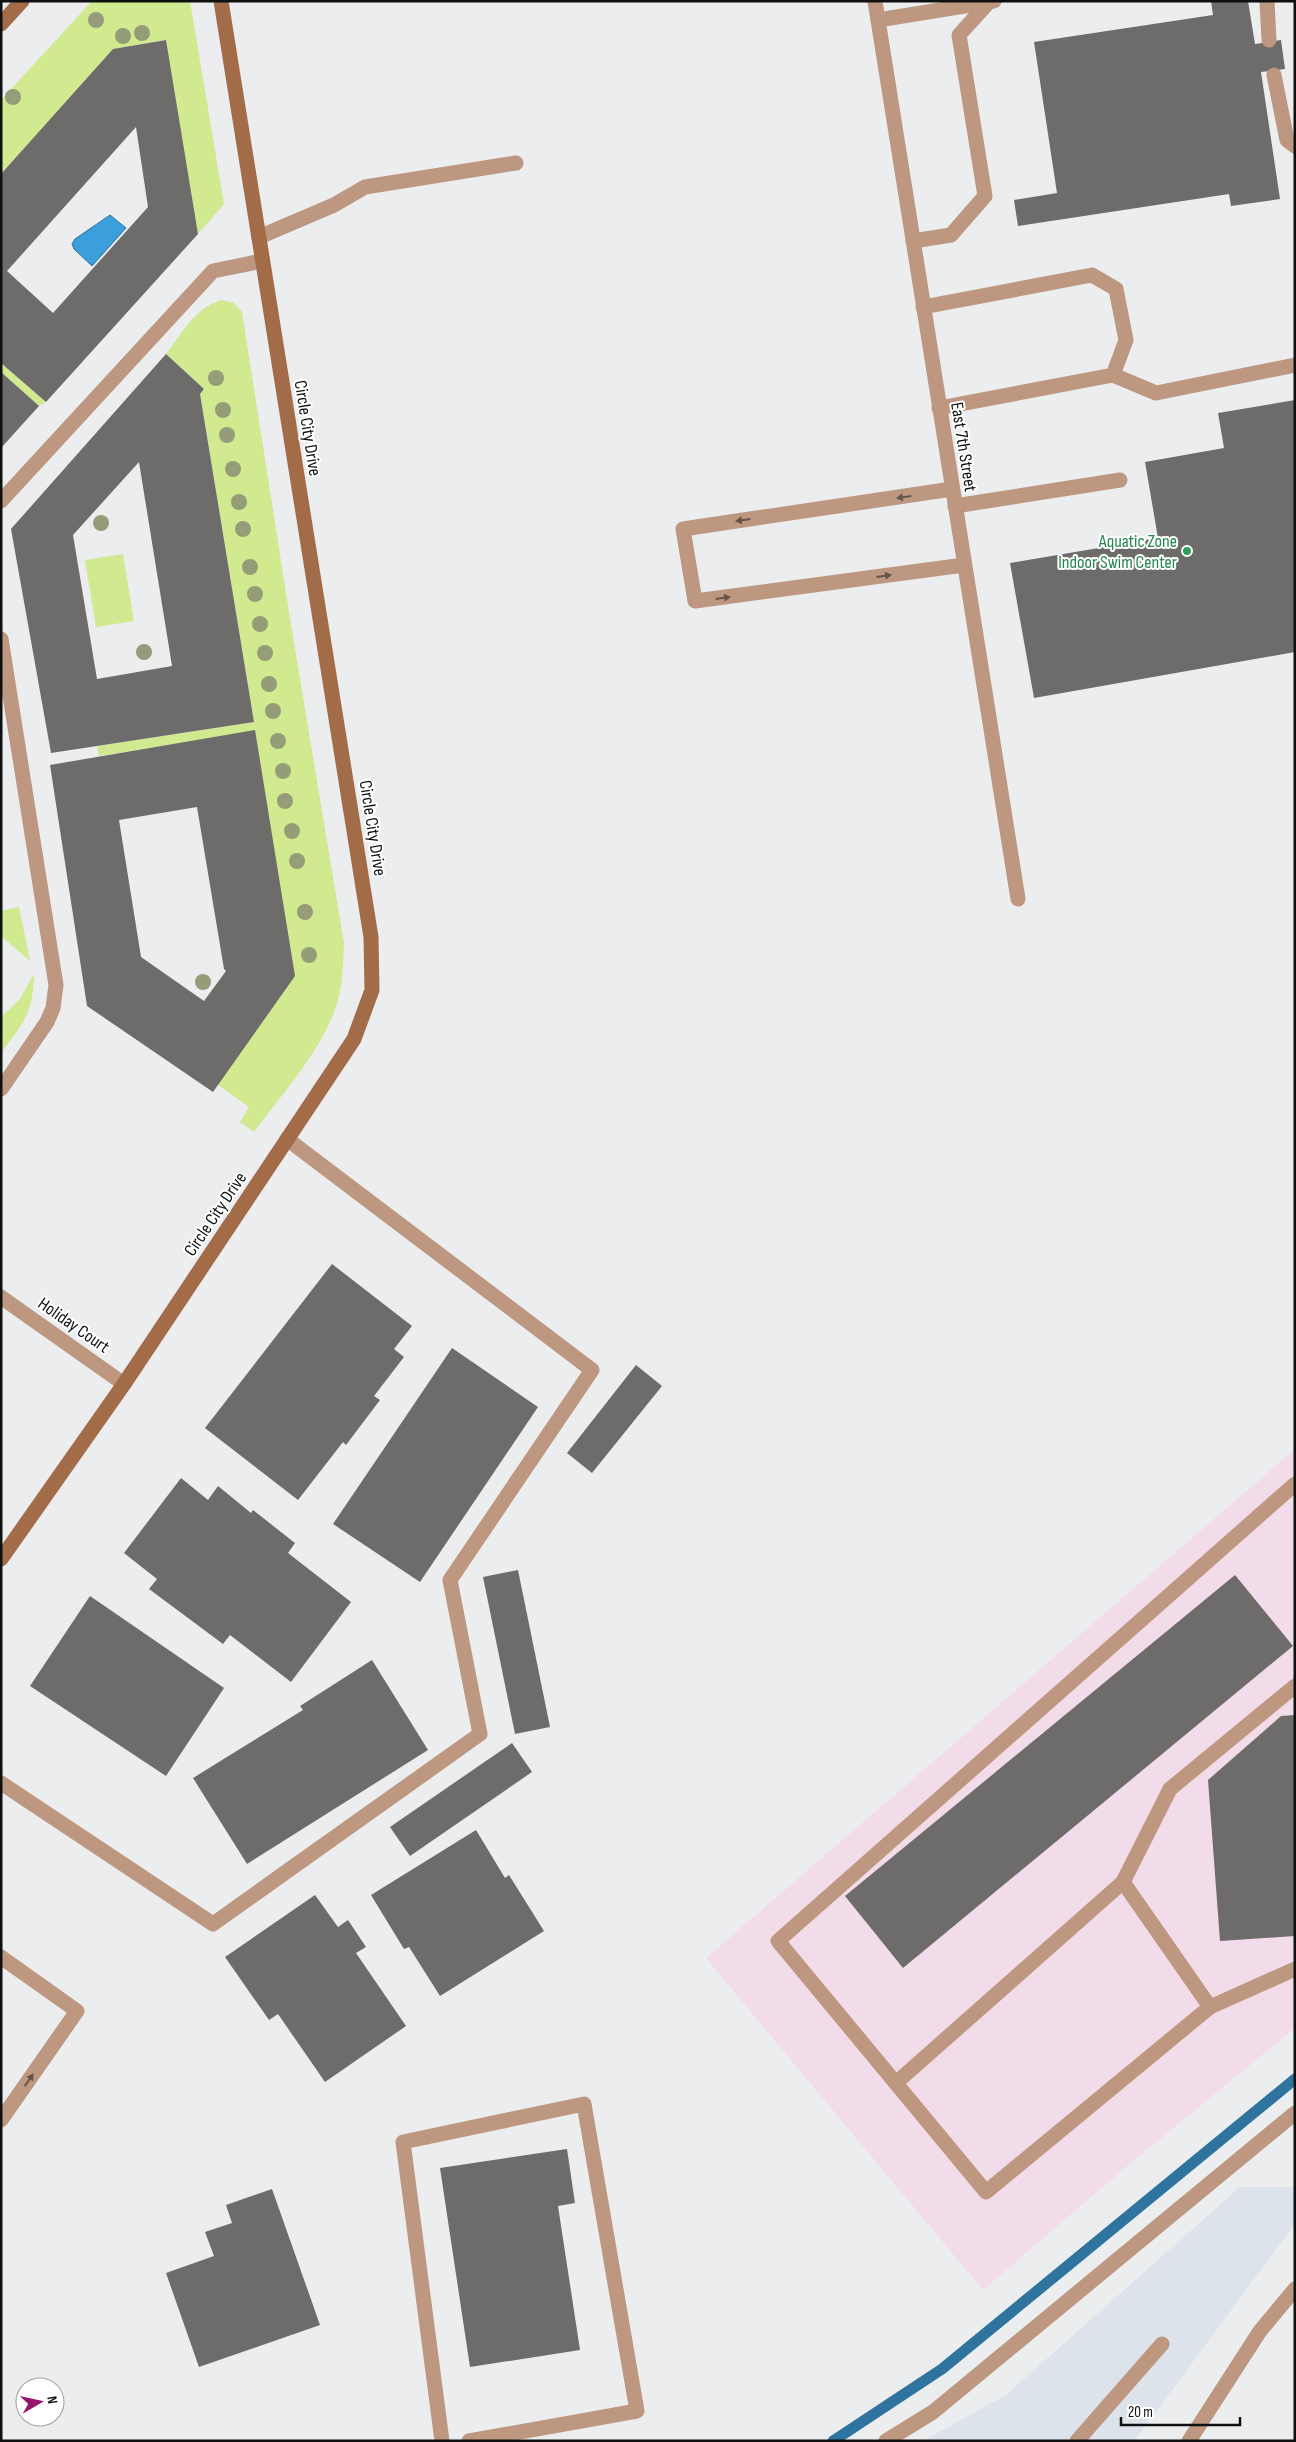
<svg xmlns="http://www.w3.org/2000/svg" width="1296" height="2442" viewBox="0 0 1296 2442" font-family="'Sofia Sans Condensed',sans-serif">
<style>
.commercial{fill:#f3dce9}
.built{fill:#dce3eb}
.green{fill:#d1e98f}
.water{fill:#3b9fdb;stroke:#2e749e}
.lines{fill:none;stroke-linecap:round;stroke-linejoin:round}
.stream{stroke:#2e749e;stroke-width:11}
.building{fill:#6e6b6b;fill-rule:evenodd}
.lane{stroke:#bd977f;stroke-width:15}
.street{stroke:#bd977f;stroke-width:15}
.secondary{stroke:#a36c48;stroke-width:15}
.tree{fill:#949d78}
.oneway{fill:#665448}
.leisure-dot{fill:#2e9e5b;stroke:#fff;stroke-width:2}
.labels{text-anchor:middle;stroke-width:4;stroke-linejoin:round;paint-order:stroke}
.street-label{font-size:18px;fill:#0f1010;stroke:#fff}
.leisure-label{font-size:18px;fill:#27864d;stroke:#fff;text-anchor:end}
</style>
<rect width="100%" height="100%" fill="#ebedef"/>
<path class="commercial" d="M1295,1449V2028L1133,2161L983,2290L706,1958Z"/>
<path class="built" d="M1240,2187H1295V2224L1134,2441H923L1006,2395Z"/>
<g class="green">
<path d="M92,1H190L224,204L198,234L165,40L113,49L1,174V100Z"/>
<path d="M221,300L234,303L242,312L288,606L344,943C343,963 343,984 337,1004C323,1049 282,1094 254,1132L240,1122L249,1107L218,1085L255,731L99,756L97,746L254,722L200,394L204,389L166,354C182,333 195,308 221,300Z"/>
<path d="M1,363L46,402L39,406L1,372Z"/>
<path d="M123,554L134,621L96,627L85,560Z"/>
<path d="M19,907L30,961L1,936V911Z"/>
<path d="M32,977H34C32,1016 23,1023 1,1053V1017L20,999Z"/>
</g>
<path class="water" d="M110,215L126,228L92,266L74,249L72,244L75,239Z"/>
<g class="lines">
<path class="stream" d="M833,2441L942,2369L1295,2079"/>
</g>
<g class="building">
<path d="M1211,1H1248L1255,44L1281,40L1285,69L1261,72L1280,199L1231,206L1229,194L1018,226L1014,200L1057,193L1034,42L1213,15Z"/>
<path d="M166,40L198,234L46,402L1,363V174L113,49ZM136,127L148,207L53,313L7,271Z"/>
<path d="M166,354L204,389L200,394L254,722L51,753L11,529ZM139,462L172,666L97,679L73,535Z"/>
<path d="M1,372L39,406L1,448Z"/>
<path d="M1295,400V652L1034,698L1010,563L1158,538L1145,462L1224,448L1218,413Z"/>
<path d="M255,730L295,976L213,1092L87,1006L50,765ZM197,807L224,969L226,971L204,1001L141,957L119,820Z"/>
<path d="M332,1264L412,1326L394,1349L404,1357L374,1396L380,1400L346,1445L343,1442L298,1500L205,1428Z"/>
<path d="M452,1348L538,1407L420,1582L333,1524Z"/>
<path d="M636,1365L662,1386L592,1473L567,1453Z"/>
<path d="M181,1478L208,1500L218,1486L251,1513L253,1510L295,1543L288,1553L351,1602L291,1682L230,1635L223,1644L149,1589L157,1579L124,1553Z"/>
<path d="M518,1570L550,1727L515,1734L483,1577Z"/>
<path d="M1235,1575L1293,1646L903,1968L845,1896Z"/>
<path d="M90,1596L224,1688L166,1776L30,1686Z"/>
<path d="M372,1660L428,1750L247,1864L193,1778L303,1710L300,1706Z"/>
<path d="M1295,1715V1936L1220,1941L1208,1780L1281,1716Z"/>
<path d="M512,1743L532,1772L410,1856L390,1827Z"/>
<path d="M476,1830L505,1878L509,1875L544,1931L440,1996L409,1947L404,1949L371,1895Z"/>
<path d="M315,1895L338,1927L348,1920L366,1947L356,1953L406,2026L325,2082L278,2014L269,2020L225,1957Z"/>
<path d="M567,2149L575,2203L558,2206L580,2350L470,2367L440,2168Z"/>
<path d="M272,2189L320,2325L199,2367L166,2273L214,2256L205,2232L232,2223L226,2205Z"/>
</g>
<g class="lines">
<g class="lane">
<path d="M1267,1L1269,40"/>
<path d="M878,20L989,2"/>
<path d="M1274,75L1287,140L1295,146"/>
<path d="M259,237L334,205L365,187L516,163"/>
<path d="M913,241L951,235L985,196L959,35L989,2L994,1"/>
<path d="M923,307L1092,275L1116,289L1126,340L1113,375L939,408"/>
<path d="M1113,375L1156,393L1295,365"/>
<path d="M952,489L683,529L695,601L964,565"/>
<path d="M1,501L213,271L262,261"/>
<path d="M955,506L1120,480"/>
<path d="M1,639L56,985L53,1008L47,1022L1,1089"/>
<path d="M1295,1484L778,1941L986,2192L1210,2007L1295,1969"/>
<path d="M1,1783L213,1924L480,1734L450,1580L592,1370L287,1139"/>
<path d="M1,1957L77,2011L1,2120"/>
<path d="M1210,2007L1123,1882L1170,1789L1295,1686"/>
<path d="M897,2082L1123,1882"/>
<path d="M442,2441L403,2142L584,2104L637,2411L469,2441"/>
<path d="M886,2441L933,2412L1295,2113"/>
<path d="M1077,2441L1162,2344"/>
<path d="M1189,2441L1260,2331L1295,2289"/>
</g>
<g class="street">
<path d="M875,1L1018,899"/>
<path d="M1,1297L124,1384"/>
</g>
<g class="secondary">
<path d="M1,24L22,1"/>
<path d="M1,1559L124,1384L354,1039L372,990L371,937L221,1"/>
</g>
</g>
<g class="tree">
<circle cx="96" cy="20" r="8"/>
<circle cx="142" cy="33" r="8"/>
<circle cx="123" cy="36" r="8"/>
<circle cx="13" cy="97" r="8"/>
<circle cx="216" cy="378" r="8"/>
<circle cx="223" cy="410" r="8"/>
<circle cx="227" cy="435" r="8"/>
<circle cx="233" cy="469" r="8"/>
<circle cx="239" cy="502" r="8"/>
<circle cx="101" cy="523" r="8"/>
<circle cx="243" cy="529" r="8"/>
<circle cx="250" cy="567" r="8"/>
<circle cx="255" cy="594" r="8"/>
<circle cx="260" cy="624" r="8"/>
<circle cx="144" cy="652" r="8"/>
<circle cx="265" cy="653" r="8"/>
<circle cx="269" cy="684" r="8"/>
<circle cx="273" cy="711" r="8"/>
<circle cx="278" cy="741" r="8"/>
<circle cx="283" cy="771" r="8"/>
<circle cx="285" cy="801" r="8"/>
<circle cx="292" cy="831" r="8"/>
<circle cx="297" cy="861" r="8"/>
<circle cx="305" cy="912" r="8"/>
<circle cx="309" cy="955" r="8"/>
<circle cx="203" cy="982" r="8"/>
</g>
<defs><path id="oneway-solid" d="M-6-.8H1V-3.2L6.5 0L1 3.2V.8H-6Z" transform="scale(1.25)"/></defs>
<g class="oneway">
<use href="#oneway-solid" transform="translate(904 497) rotate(172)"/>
<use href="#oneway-solid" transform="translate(743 520) rotate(172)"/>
<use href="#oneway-solid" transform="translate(884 576) rotate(-8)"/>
<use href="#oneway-solid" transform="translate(723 598) rotate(-8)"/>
<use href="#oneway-solid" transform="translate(29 2080) rotate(-55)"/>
</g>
<circle class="leisure-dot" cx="1187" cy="551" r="5"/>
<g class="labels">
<g class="street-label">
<text transform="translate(308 428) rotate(81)" y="6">Circle City Drive</text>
<text transform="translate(964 447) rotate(81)" y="6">East 7th Street</text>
<text transform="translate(373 828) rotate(81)" y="6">Circle City Drive</text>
<text transform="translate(215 1214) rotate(-56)" y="6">Circle City Drive</text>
<text transform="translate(74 1325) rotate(35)" y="6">Holiday Court</text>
</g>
<g class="leisure-label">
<text x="1177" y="547">Aquatic Zone<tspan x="1177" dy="21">Indoor Swim Center</tspan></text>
</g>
</g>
<rect width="1296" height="2442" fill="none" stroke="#0f1010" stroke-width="5"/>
<g transform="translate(40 2402) rotate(81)"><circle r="24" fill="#ffffff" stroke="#9f9f9f"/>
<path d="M0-4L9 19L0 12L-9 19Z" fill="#96166f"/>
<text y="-8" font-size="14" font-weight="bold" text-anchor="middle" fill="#0f1010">N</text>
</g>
<path d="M1121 2417v8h119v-8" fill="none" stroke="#0f1010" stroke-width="2.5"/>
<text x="1128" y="2417" font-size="15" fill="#0f1010" stroke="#ffffff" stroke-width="4" paint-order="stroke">20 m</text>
</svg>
